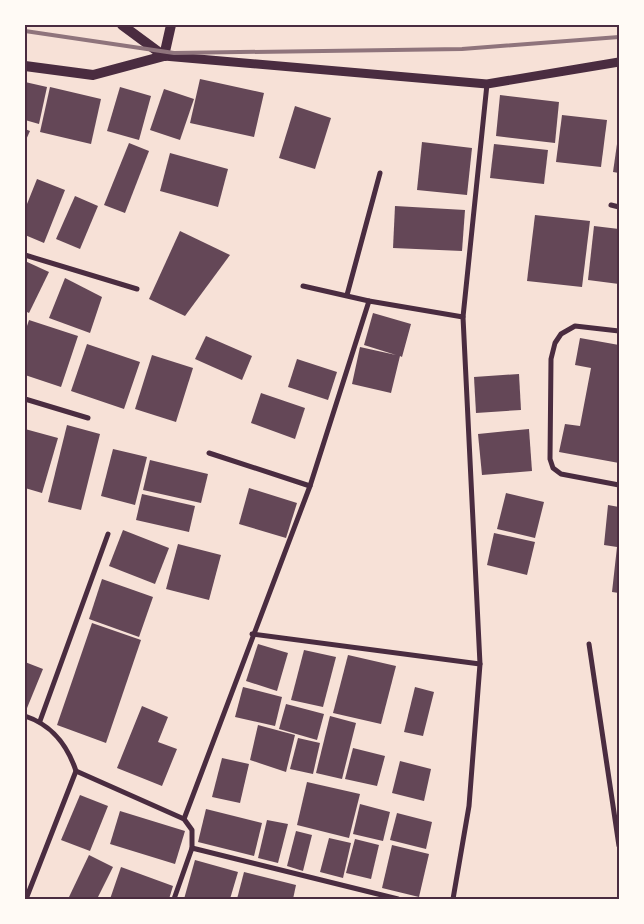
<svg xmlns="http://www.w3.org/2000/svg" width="644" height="924" viewBox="0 0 644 924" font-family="Rubik,sans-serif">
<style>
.building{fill:#644757}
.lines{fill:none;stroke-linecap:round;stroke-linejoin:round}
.minor{stroke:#4a2c40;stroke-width:5}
.tertiary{stroke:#4a2c40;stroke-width:9}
.secondary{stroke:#4a2c40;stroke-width:10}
.rail{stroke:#8f747c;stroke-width:4}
.neatline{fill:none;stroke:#4a2c40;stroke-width:2}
</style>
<rect width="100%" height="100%" fill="#f7e1d7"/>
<g class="building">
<path d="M200,79L264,93L254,137L190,123Z"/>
<path d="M25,82L47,87L39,124L25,120Z"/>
<path d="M50,87L101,99L91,144L40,132Z"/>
<path d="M120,87L151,96L139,140L107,131Z"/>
<path d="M164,89L194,99L180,140L150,130Z"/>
<path d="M500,95L559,102L555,143L496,136Z"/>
<path d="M295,106L331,118L315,169L279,158Z"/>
<path d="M562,115L607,120L601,167L556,162Z"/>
<path d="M25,129L30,131L25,142Z"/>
<path d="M618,137H619V173L613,172Z"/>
<path d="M422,142L472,148L467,195L417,190Z"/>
<path d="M129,143L149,151L125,213L104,205Z"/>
<path d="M494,144L548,150L544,184L490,178Z"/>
<path d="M170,153L228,169L218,207L160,191Z"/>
<path d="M37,179L65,190L44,243L25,235V209Z"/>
<path d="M75,196L98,206L80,249L56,239Z"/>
<path d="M395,206L465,210L462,251L393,248Z"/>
<path d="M535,215L590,221L582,287L527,281Z"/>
<path d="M594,226L619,229V284L588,280Z"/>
<path d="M180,231L230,255L185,316L149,299Z"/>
<path d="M25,261L49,272L29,313L25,311Z"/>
<path d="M65,278L102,297L90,333L49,318Z"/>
<path d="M373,313L411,324L402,357L400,356L391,393L352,384L360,347L396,355L364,345Z"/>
<path d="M29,320L78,336L61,387L25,375V332Z"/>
<path d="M206,336L252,356L242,380L195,359Z"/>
<path d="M580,338L619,345V463L559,452L565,424L580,426L591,368L575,365Z"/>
<path d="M87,344L140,362L124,409L71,391Z"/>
<path d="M152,355L193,368L176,422L135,409Z"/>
<path d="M297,359L337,372L328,400L288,387Z"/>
<path d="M519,374L521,410L476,413L474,377Z"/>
<path d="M261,393L305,408L295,439L251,423Z"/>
<path d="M67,425L100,434L81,510L48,502Z"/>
<path d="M25,429L58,438L42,493L25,488Z"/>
<path d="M529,429L532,471L482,475L478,434Z"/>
<path d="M113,449L147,457L135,505L101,496Z"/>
<path d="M150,460L208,474L201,503L143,490Z"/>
<path d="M249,488L297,503L286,538L239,524Z"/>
<path d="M506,493L544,502L535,538L497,529Z"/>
<path d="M142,494L195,506L189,532L136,520Z"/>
<path d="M608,505L619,507V593L612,592L617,547L604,545Z"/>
<path d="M123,530L169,548L155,584L109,566Z"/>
<path d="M494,533L535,542L527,575L487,565Z"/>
<path d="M178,544L221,555L209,600L166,589Z"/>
<path d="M102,579L153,597L139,637L89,619Z"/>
<path d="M92,623L141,640L106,743L57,725Z"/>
<path d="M258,644L288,653L277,691L246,681Z"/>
<path d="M304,650L336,657L323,707L291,700Z"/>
<path d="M348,655L396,666L381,724L333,713Z"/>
<path d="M25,662L43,669L25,713Z"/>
<path d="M243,687L282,697L275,726L235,717Z"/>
<path d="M415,687L434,692L423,736L404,732Z"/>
<path d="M286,704L324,714L317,740L279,729Z"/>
<path d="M142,706L168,717L158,742L177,749L162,786L117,768Z"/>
<path d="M330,716L356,723L342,779L316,773Z"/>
<path d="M258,725L295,735L286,772L250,760Z"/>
<path d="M298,738L320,743L313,774L290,769Z"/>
<path d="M353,748L385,756L377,786L345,779Z"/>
<path d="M222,758L249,764L240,803L212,797Z"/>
<path d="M400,761L431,769L424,801L392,793Z"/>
<path d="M307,782L360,794L349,838L297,825Z"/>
<path d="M80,795L108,806L90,851L61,840Z"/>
<path d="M360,804L390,812L383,841L353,834Z"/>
<path d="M206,809L262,823L254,856L198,842Z"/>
<path d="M120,811L185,831L175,864L110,844Z"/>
<path d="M397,813L432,822L426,849L390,840Z"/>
<path d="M267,820L288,824L278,863L258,858Z"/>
<path d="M296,831L312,835L303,871L287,866Z"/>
<path d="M329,838L351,843L343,878L320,872Z"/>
<path d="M355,839L379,845L371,879L346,873Z"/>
<path d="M392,845L429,854L419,897L382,888Z"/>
<path d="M89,855L113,867L97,899H72L69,897Z"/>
<path d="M195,860L238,872L230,899H184Z"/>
<path d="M121,867L173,886L169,899H110Z"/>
<path d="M244,872L296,885L293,899H237Z"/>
</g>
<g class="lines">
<g class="minor">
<path d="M611,205L619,207"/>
<path d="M25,255L137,289"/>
<path d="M303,286L369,301L463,317"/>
<path d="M347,295L380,173"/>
<path d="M619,331L575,326L561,334L555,343L551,359L550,459L553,468L561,474L619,485"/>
<path d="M25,399L88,418"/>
<path d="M209,453L310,486"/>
<path d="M252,634L480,664"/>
<path d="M589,644L619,846"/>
<path d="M25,716C52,725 67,744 76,771L184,819L192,830V848"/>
<path d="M40,721L108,534"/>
<path d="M184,819L310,486L369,301"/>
<path d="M26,899L76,771"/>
<path d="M174,899L192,848L398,899"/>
<path d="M453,899L469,806L480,664L463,317L487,84"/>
</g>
<path class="tertiary" d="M164,56L487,84L619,62"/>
<g class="secondary">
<path d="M122,25L164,56"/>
<path d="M164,56L171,25"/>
<path d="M25,66L93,75L164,56"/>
</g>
<path class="rail" d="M25,31L174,53L462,49L619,37"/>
</g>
<rect width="644" height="924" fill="none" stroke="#fffaf5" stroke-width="52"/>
<rect x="26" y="26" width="592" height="872" class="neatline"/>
</svg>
